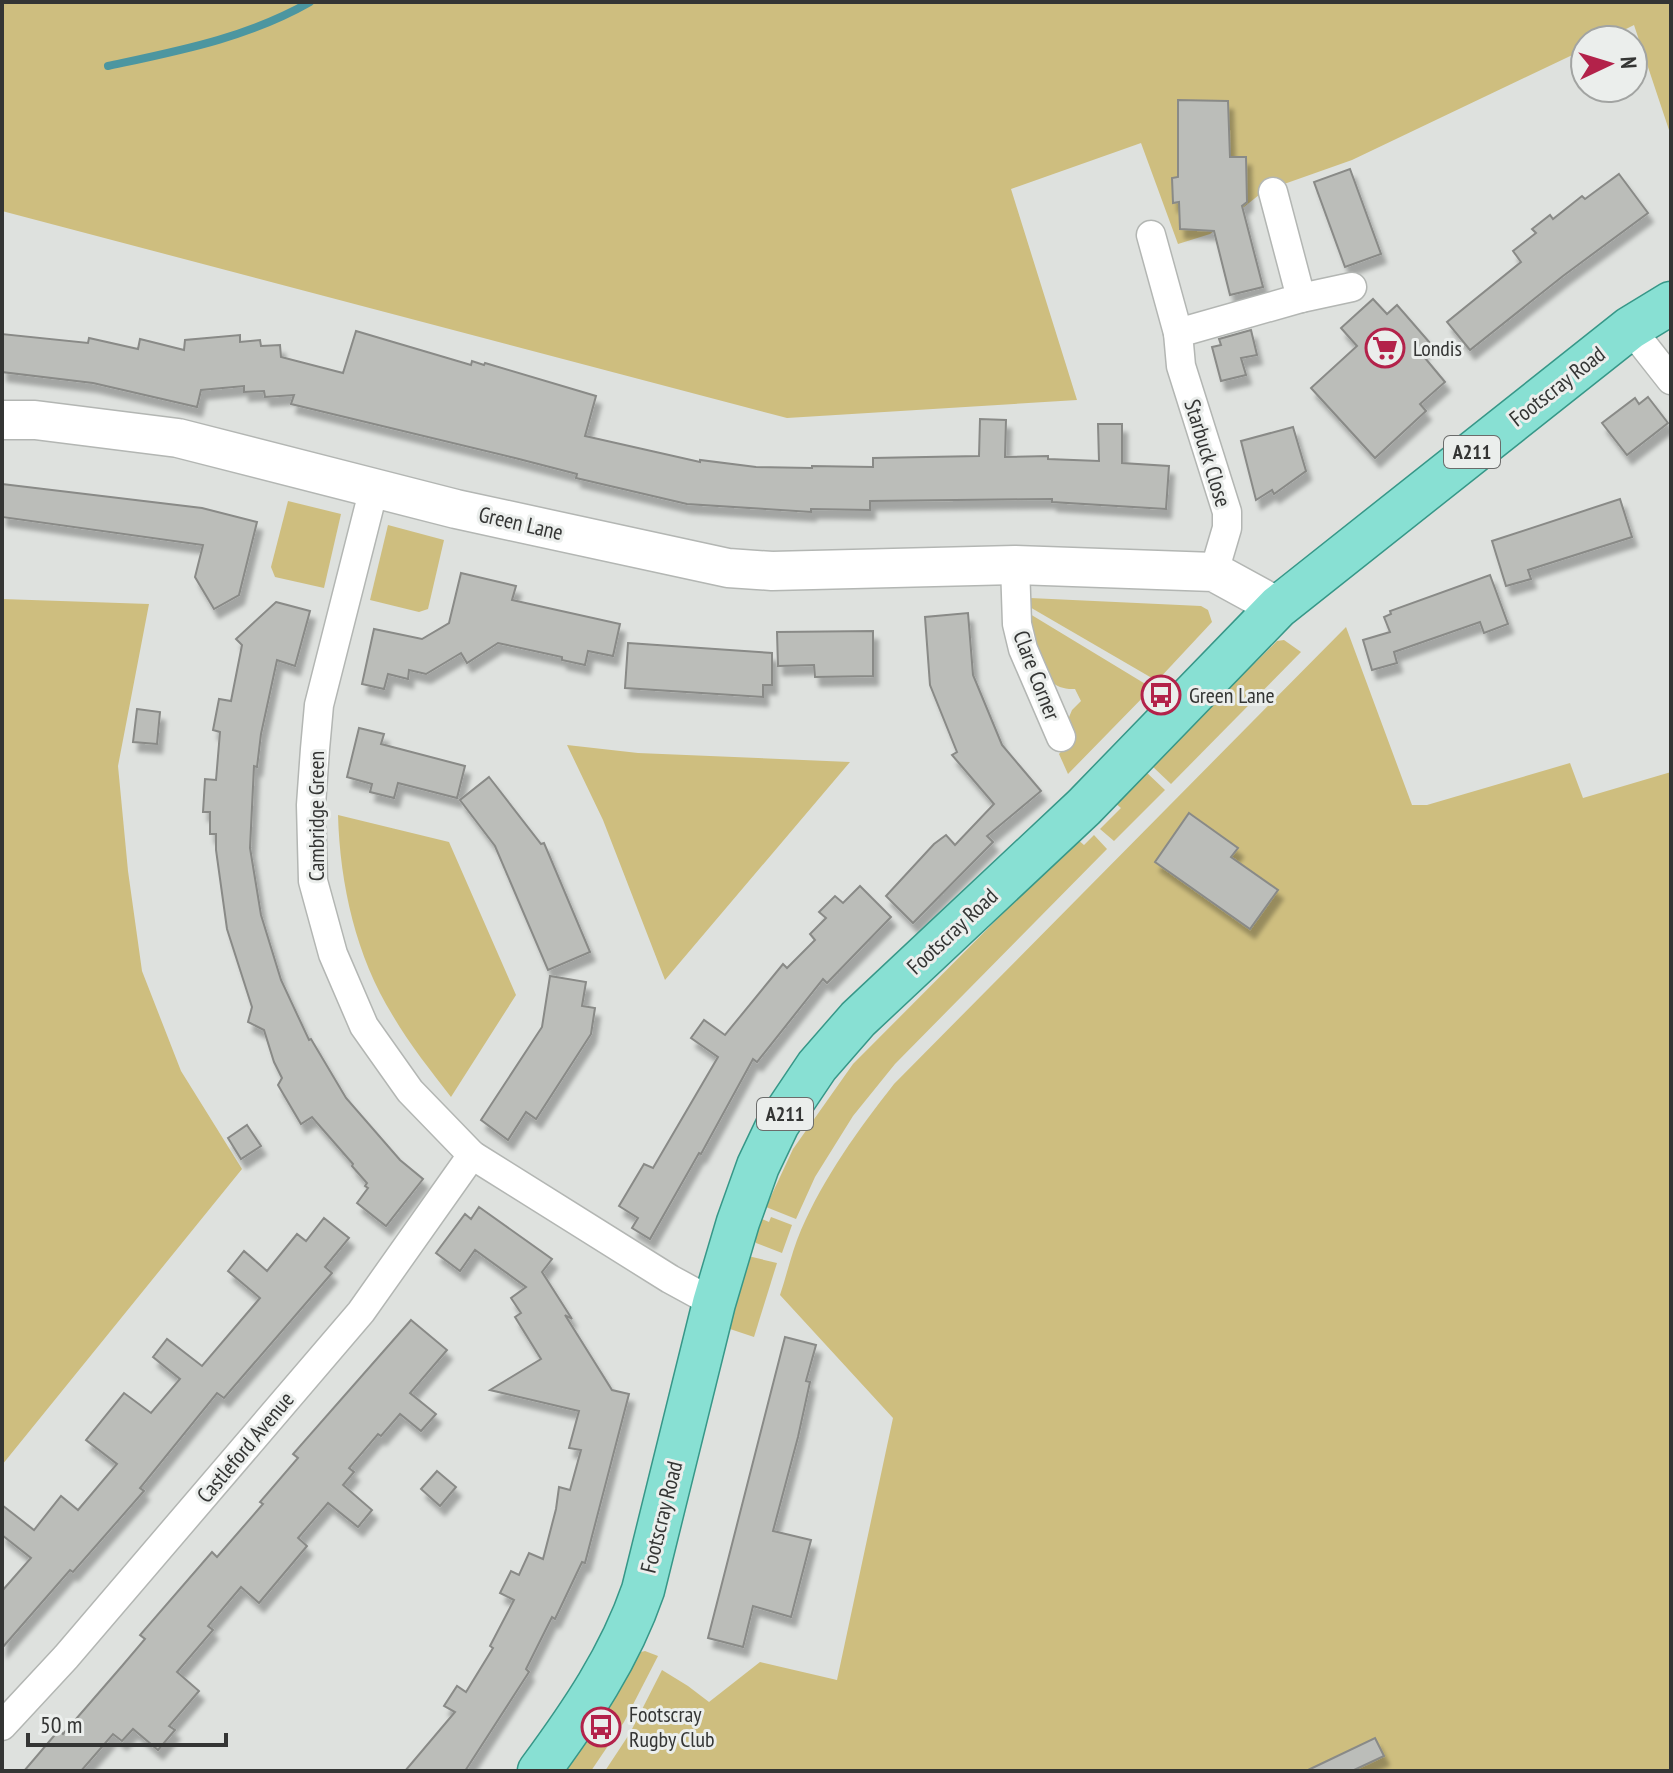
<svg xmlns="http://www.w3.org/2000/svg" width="1673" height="1773" viewBox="0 0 1673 1773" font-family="'PT Sans Narrow',sans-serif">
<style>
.green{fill:#cebe7f}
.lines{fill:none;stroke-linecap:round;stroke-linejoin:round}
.stream{stroke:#4c96a0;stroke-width:8}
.building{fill:#bbbdb9;stroke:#898a87;stroke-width:2;filter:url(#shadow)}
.street-casing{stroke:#b3b6b3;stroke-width:31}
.secondary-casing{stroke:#b3b6b3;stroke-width:41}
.primary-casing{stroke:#379788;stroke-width:45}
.street{stroke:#fff;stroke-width:28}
.secondary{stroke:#fff;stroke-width:38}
.primary{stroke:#88e0d3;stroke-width:42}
.labels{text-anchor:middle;stroke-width:6;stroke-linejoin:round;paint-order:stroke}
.shield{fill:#ebeeec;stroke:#6b6c6b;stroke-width:2}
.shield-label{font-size:20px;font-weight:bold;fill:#343534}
.poi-label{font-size:22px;fill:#343534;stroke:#ebeeec;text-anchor:start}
.street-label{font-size:22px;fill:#343534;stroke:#ebeeec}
</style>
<defs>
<filter id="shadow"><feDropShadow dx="5" dy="9" stdDeviation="2" flood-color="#0004"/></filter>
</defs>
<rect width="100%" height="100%" fill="#dee1de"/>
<g class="green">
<path d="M2,2H1671V136L1634,25L1604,40H1585V49L1352,160L1264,191L1210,234L1178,244L1141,143L1011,189L1077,400L787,418L2,211Z"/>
<path d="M288,501L341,514L324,588L275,577L271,567Z"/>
<path d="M388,525L444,540L428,609L419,612L370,600Z"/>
<path d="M1030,598L1201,606L1208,610L1212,622L1157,681L1028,606Z"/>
<path d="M2,599L149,604L118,766L128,871L142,971L181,1071L242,1169L2,1465Z"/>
<path d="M1025,611L1152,688L1068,774L1059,754L1073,738L1067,722L1072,710L1081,701L1075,689C1035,691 1033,641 1025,611Z"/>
<path d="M1346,627L1412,805H1427L1570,763L1583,798L1671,772V1771H605L630,1733L662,1670L688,1686L709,1702L760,1662L837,1680L893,1418L780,1295C787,1274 792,1251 801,1230C824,1177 858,1130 894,1084Z"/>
<path d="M1284,640L1301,652L1171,784L1151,765L1277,641Z"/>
<path d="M567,745L638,753L850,762L665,980L603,820Z"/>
<path d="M1145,771L1165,790L1114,841L1100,829L1121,808L1114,802Z"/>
<path d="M338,815L449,842L516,995L451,1097C431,1071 410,1045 393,1016C356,956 340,885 338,815Z"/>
<path d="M1094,835L1107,849L895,1064L853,1116L815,1177L796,1219L766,1207L793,1149L853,1064L1077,839L1084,845Z"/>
<path d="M771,1217L792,1225L782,1253L756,1243L754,1238L762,1219L769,1222Z"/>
<path d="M748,1256L777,1263L754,1337L727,1328Z"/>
<path d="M645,1651L658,1656L624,1722L591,1771H565L641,1652Z"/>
</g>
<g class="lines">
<path class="stream" d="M108,66C178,51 247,38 310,2"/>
</g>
<g class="building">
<path d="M1178,100L1228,101L1230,157H1246L1247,202L1242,206L1263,287L1230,295L1214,231L1180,229L1179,202L1173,203L1172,178L1178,177Z"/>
<path d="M1350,169L1381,254L1345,267L1314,182Z"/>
<path d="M1619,174L1648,213L1563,276L1470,350L1447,322L1521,262L1513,251L1536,233L1532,229L1550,215L1553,219L1582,196L1585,199Z"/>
<path d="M1373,299L1387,314L1397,305L1430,343L1420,352L1445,382L1420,404L1426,411L1375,458L1311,388L1357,346L1341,328Z"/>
<path d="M1251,330L1257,355L1241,358L1246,375L1221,381L1212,347L1221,345L1219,339Z"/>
<path d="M356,331L471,365L472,361L484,365L485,363L596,396L585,436L700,462V460L756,467L812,468V466L873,467V458L979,456L980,419L1006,420L1005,457L1048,456V459L1099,461L1098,424H1122V463L1169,466L1166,509L1052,502V499L870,501V510L811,509V512L687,504L576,478L577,474L515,458L291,404L294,395L265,397L264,391L244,392V386L201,390L197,407L93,383L2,372V334L88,343L89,338L138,349L140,339L184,350L185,340L240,335V342L260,340L261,346L280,345L281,357L343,373Z"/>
<path d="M1648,397L1668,423L1627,455L1602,423L1635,398L1639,404Z"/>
<path d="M1293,427L1306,471L1274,494L1272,490L1256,500L1241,441Z"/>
<path d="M2,484L202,508L257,522L239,595L214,609L195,577L203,545L2,517Z"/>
<path d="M1620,499L1632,537L1528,570L1531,579L1506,586L1492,541Z"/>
<path d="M461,573L516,586L512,600L620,624L613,656L588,651L585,665L562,660V657L498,643L467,663L461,653L426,674L409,670L408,679L388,674L384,689L362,684L374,629L422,639L449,623Z"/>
<path d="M1490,575L1508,624L1484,633L1480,622L1394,652L1397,663L1372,670L1363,640L1390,632L1384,617L1391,614L1390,611Z"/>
<path d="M276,602L310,611L295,666L277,660L261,734L257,767L254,766L250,848L261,915L281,980L309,1040L311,1039L346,1098L400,1160L423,1179L386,1226L357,1203L368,1188L365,1186L367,1183L352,1166L353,1164L312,1117L301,1124L278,1085L282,1078L274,1062L264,1030L248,1022L252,1007L227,929L216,850V834H210V812H203L205,779L216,780L220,732L213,730L219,699L231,701L242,645L236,639Z"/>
<path d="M968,613L973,675L1002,745L1041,791L987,836L993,842L913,923L886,896L934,844L946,835L955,845L994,804L952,755L957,752L930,685L925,617Z"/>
<path d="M873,631V676L815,677L814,665L778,666L777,632Z"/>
<path d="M628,643L772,653V685H763V697L625,688Z"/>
<path d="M137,709L160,712L157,744L133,742Z"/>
<path d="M359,728L384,734L381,744L465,766L457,798L398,783L394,798L370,792L372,784L347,777Z"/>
<path d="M489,777L541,844L544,843L590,952L548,970L495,846L460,800Z"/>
<path d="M1189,813L1238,848L1231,857L1278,890L1250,929L1155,862Z"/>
<path d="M860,886L891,917L827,983L823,979L757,1062L753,1059L701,1154L699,1153L650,1239L632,1228L638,1218L619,1206L644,1164L653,1168L718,1057L691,1038L704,1020L725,1035L783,964L787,968L815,940L810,934L826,918L819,912L835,896L843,903Z"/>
<path d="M550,976L586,982L582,1006L595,1008L591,1034L536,1119L526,1112L508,1140L481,1120L542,1027Z"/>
<path d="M247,1125L261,1146L241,1159L228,1138Z"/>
<path d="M479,1207L552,1259L542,1272L572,1319L565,1315L612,1390L629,1394L585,1563L582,1562L555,1619L552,1617L526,1669L529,1672L465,1771H405L455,1712L444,1706L457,1686L466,1692L493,1648L490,1646L514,1600L500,1593L511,1571L519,1575L529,1553L543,1559L556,1509L559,1487L570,1490L581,1450L569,1448L579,1411L490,1390L541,1359L515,1317L521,1313L511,1298L526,1287L475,1250L460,1271L436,1253L465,1214L471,1219Z"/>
<path d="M324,1218L349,1238L325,1267L332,1273L224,1398L217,1393L140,1488L144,1491L73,1572L70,1570L2,1648V1591L31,1558L2,1535V1505L34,1530L61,1496L78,1510L117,1464L86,1440L124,1393L151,1413L180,1379L153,1357L167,1339L202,1366L260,1298L228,1271L244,1251L267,1271L297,1234L306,1241Z"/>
<path d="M411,1320L447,1350L410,1393L436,1414L421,1431L400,1414L381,1436L378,1434L349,1468L354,1472L343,1485L372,1510L358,1527L328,1503L298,1538L307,1546L259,1603L241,1587L208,1626L213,1630L177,1672L199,1691L169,1726L175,1730L158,1750L133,1729L122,1741L113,1734L81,1771H24L59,1730L63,1734L122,1666L145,1639L140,1635L212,1552L217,1557L263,1504L260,1502L298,1458L293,1454Z"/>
<path d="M785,1337L816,1345L806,1381L810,1382L798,1437L773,1531L811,1540L791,1617L753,1606L743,1647L708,1638Z"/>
<path d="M437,1471L456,1487L440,1506L421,1489Z"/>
<path d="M1375,1738L1384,1756L1352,1771H1306Z"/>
</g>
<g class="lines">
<defs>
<g id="street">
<path d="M1151,235L1178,333"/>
<path d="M1301,298L1352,287"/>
<path d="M1630,328L1671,380"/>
<path d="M374,488L319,705L315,749L311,805L313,881L333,954L364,1026L410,1091L472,1155L670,1279L714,1303"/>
<path d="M1015,565L1017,624L1023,649L1061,737"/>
<path d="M1214,572L1227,528V512L1181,366L1178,333L1301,298L1273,192"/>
<path d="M2,1726L66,1657L361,1312L472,1155"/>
</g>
<path id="secondary" d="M2,420H35L178,438L456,509L728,568L772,571L1015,565L1214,572L1278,607"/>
<path id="primary" d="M539,1771C581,1714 620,1657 643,1590L714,1303L738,1222L758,1166L778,1124L817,1066L858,1019L1084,807L1278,607L1630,328L1671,303"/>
</defs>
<use href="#street" class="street-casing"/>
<use href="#secondary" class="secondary-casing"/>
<use href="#primary" class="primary-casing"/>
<use href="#street" class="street"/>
<use href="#secondary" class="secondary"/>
<use href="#primary" class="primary"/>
</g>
<defs>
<symbol id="supermarket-ring" viewBox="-11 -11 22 22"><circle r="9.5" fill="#ebeeec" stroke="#b3224a" stroke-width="1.5"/><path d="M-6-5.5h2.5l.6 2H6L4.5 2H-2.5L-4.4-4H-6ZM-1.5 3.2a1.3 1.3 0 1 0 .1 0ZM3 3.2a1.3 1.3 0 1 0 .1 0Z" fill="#b3224a"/></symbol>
<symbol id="bus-ring" viewBox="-11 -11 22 22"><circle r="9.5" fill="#ebeeec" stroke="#b3224a" stroke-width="1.5"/><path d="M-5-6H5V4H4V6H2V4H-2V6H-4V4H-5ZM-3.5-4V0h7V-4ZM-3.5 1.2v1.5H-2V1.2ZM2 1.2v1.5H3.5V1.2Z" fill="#b3224a"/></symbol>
</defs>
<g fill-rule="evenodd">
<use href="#supermarket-ring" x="1363" y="326" width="44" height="44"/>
<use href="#bus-ring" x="1139" y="673" width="44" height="44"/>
<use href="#bus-ring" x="579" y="1705" width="44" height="44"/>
</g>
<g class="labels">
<g class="shield">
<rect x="1444" y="436" width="56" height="32" rx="6"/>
<rect x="757" y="1098" width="56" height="32" rx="6"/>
</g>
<g class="shield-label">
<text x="1472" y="459">A211</text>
<text x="785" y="1121">A211</text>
</g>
<g class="poi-label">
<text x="1413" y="356">Londis</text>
<text x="1189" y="703">Green Lane</text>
<text x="629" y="1722">Footscray<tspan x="629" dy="25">Rugby Club</tspan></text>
</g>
<g class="street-label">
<text transform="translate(1557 386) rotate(-38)" y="8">Footscray Road</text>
<text transform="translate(1208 453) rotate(73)" y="8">Starbuck Close</text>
<text transform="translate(521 523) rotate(13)" y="8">Green Lane</text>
<text transform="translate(1037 675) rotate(69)" y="8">Clare Corner</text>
<text transform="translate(316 816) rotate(-90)" y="8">Cambridge Green</text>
<text transform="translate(952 931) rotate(-43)" y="8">Footscray Road</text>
<text transform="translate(245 1447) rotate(-50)" y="8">Castleford Avenue</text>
<text transform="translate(661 1517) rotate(-76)" y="8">Footscray Road</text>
</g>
</g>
<rect width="1673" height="1773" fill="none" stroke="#343534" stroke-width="8"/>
<g transform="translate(1609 64) rotate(86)"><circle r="38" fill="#ebeeec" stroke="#a2a4a2" stroke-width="2"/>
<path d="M0-6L14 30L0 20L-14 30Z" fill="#b3224a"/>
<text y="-12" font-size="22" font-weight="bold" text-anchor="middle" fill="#343534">N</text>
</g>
<path d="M28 1733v12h198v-12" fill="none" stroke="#343534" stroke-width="4"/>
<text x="40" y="1733" font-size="24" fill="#343534" stroke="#ebeeec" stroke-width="6" paint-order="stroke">50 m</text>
</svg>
